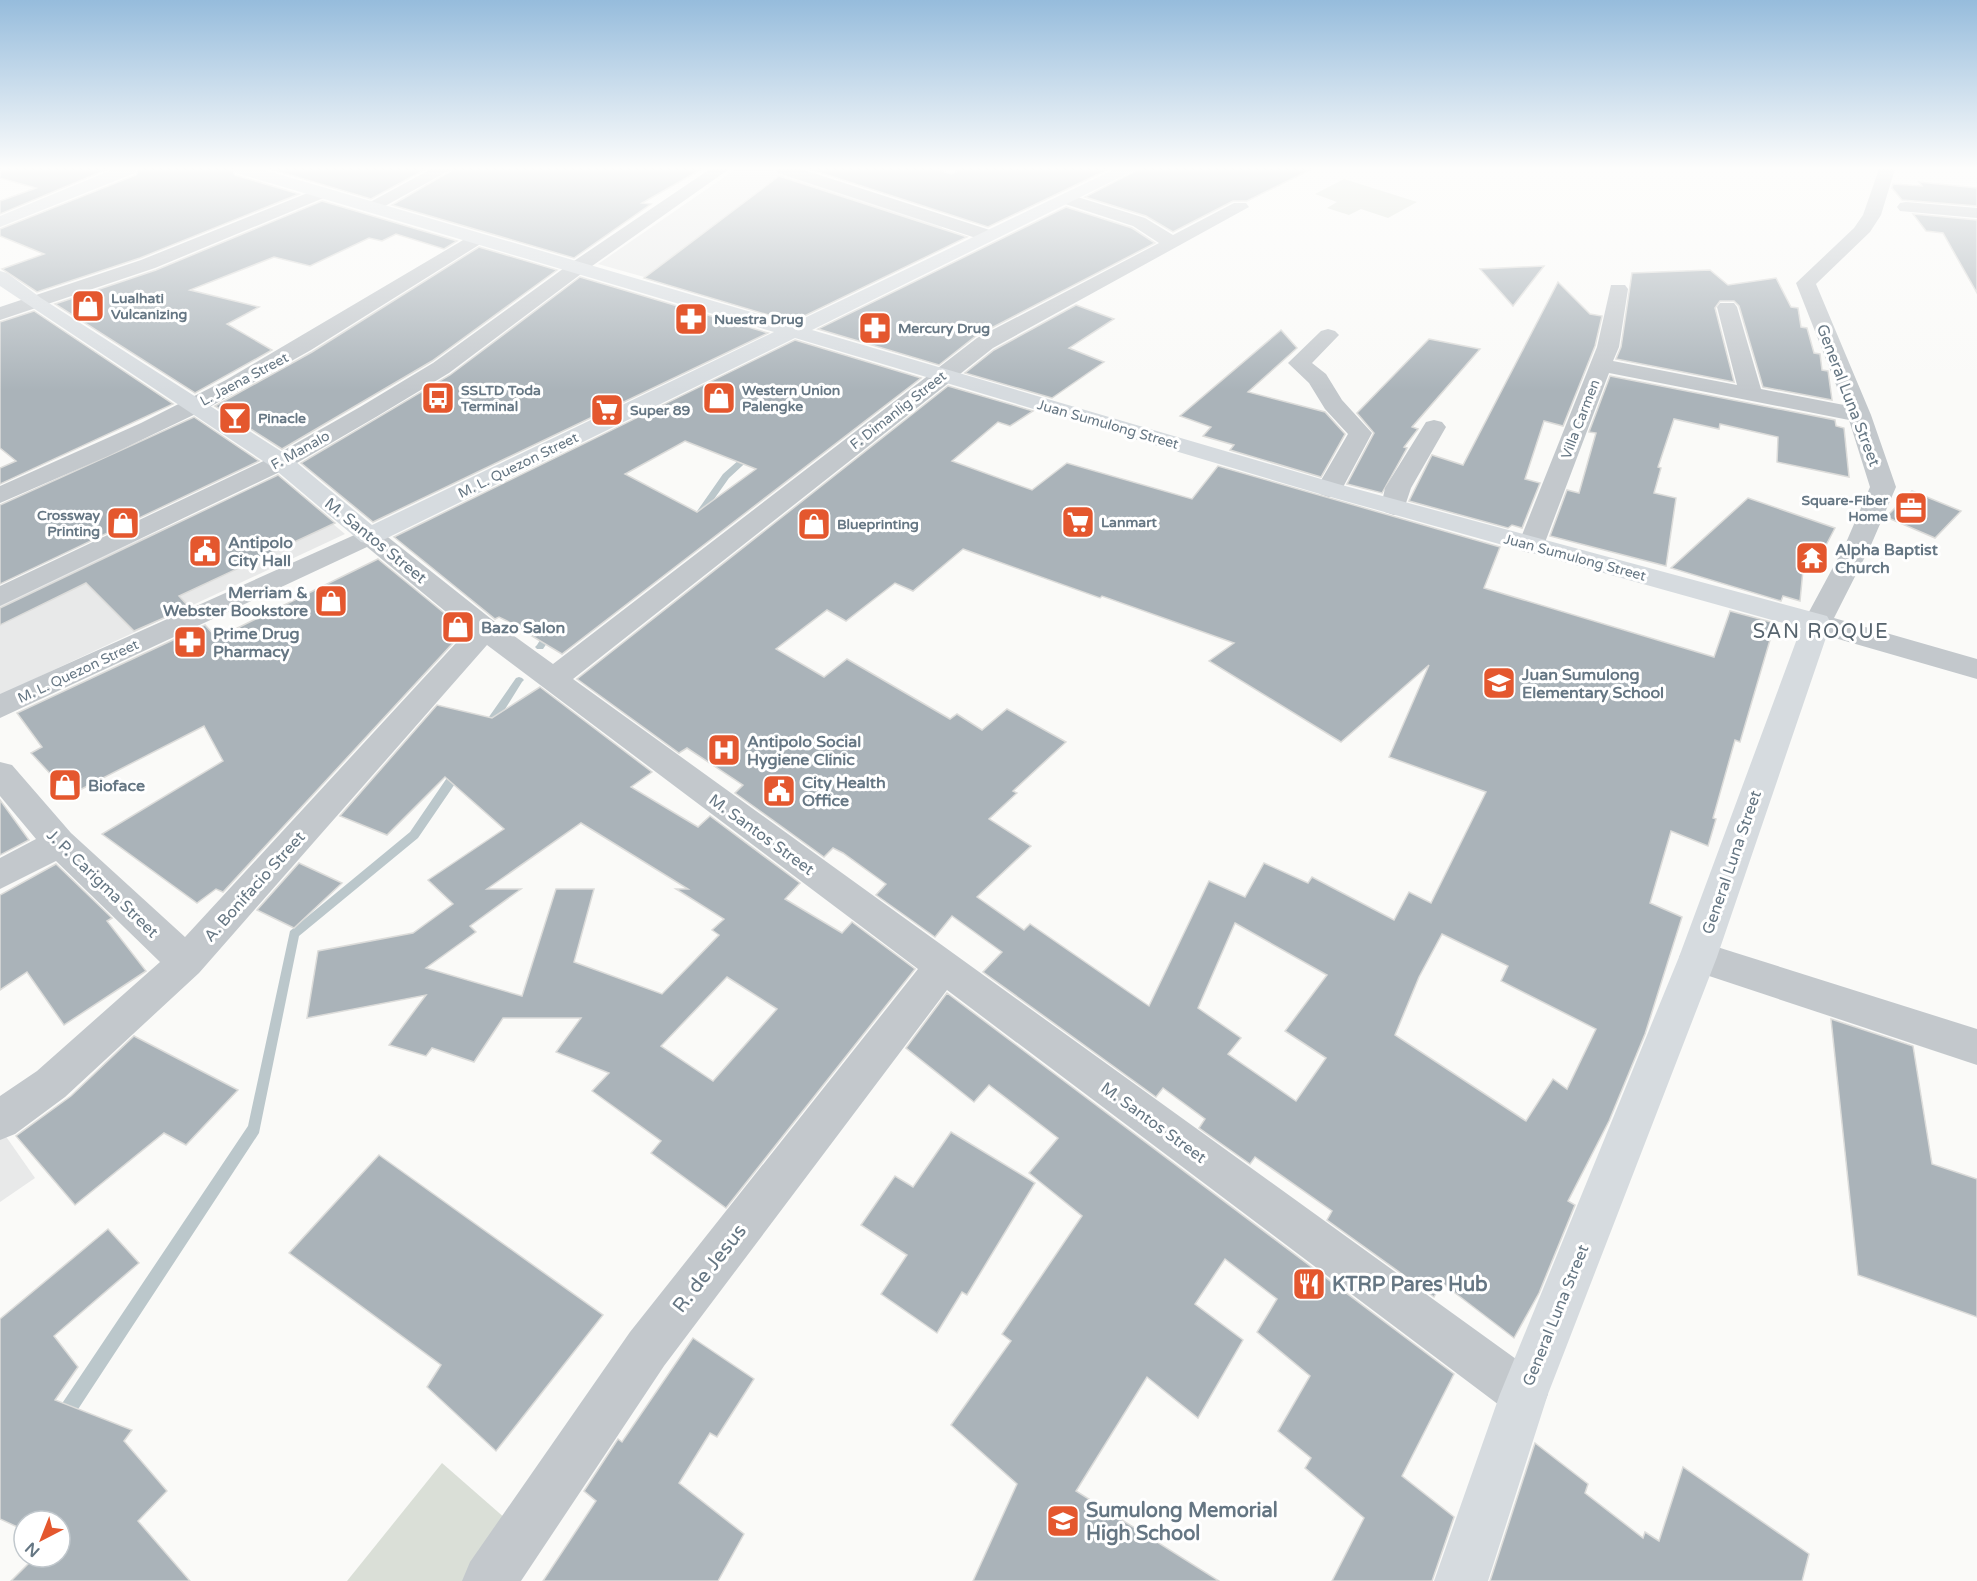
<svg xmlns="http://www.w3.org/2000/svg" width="1977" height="1581" viewBox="0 0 1977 1581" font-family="'Varela Round',sans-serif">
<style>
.built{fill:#e8e9e9}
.green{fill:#dadfd7}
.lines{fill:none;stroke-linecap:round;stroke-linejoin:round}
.stream{fill:#bbc7cb;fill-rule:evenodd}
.building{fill:#aab3b9;stroke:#dcdcda;stroke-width:1.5;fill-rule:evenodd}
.minor{fill:#c3c8cc;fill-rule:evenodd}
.major{fill:#d6dbdf;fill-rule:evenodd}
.labels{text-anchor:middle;stroke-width:6;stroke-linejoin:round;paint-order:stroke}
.far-poi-label{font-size:14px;font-weight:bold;fill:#657683;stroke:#fff;text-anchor:start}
.far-street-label{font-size:14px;fill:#657683;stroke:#fff}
.street-label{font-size:16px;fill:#657683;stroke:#fff}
.poi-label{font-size:16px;font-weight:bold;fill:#657683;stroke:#fff;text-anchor:start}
.quarter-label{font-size:20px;letter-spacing:1.5px;fill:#57646e;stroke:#fff}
.near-street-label{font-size:20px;fill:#657683;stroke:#fff}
.near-poi-label{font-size:20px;font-weight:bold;fill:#657683;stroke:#fff;text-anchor:start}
</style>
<rect width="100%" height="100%" fill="#fafaf8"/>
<g class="built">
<path d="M736,169H766L825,185L942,227L945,248L793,319L598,264Z"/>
<path d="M277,477L345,534L0,695V603Z"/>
<path d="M0,1128L35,1178L0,1202Z"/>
</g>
<g class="green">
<path d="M1344,179L1417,202L1388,218L1361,209L1349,215L1327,208L1337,202L1315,194Z"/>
<path d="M442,1463L513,1525L472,1581H347Z"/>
</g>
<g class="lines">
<g class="stream">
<path d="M748,452H751L755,454L729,478L700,519H694L693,517L723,474Z"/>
<path d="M550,628L555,631L543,649H537L535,647L537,645L547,629Z"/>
<path d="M519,677L522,678L524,680L522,682L492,730H484L483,727L484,724L516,678Z"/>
<path d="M457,768L461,769L462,772L461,775L418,838L299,936L259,1133L69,1423L63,1425L57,1423L55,1417L57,1411L248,1126L290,931L410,832L453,769Z"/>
</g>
</g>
<g class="building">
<path d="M1,169H108L0,214V201L36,188L0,178Z"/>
<path d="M139,169H232L235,175L299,194L140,258L37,292L2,269L44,254L0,236V229L136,175Z"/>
<path d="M270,169H426L371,199Z"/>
<path d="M454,169H702L642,203L651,204L574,258L392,205Z"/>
<path d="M809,169H937L951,174L962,169H1109L988,227Z"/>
<path d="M1139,169H1312L1247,201H1233L1173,232L1146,216L1085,197Z"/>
<path d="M779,176L967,237L792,322L644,278Z"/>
<path d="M1919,182L1977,188V206L1902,200L1892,188L1893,184L1922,186Z"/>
<path d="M322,201L457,241L444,249L396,234L382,241L369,238L310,266L274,257L190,290L259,307L227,324L272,350L195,393L55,304L156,270Z"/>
<path d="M1066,207L1132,228L1155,243L976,336L939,365L818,329Z"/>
<path d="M1913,214L1977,220V293L1943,233L1926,231Z"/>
<path d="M479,247L557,270L432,361L282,449L215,406L312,352Z"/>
<path d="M1544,266L1513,306L1480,269Z"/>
<path d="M1710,270L1728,285L1776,278L1791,307L1798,308L1801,327L1807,328L1814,353L1820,354L1822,370L1828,371L1832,400L1763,387L1739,306L1734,301H1720L1715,308L1734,382L1616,359L1621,347L1632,273Z"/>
<path d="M580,277L768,333L373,522L301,463L450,375Z"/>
<path d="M1558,282L1590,314L1602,316L1595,346L1563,426L1544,421L1525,479L1540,483L1522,528L1512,525L1508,528L1409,501L1432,455L1463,465Z"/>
<path d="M1076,305L1114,319L1069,348L1104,362L1052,398L965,373L994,350Z"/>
<path d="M34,311L173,404L0,484V468L16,461L0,448V322Z"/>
<path d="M1281,330L1297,348L1248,392L1325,412L1345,434L1321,477L1230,450L1234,445L1203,436L1211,427L1180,416Z"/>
<path d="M1429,339L1480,349L1412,427L1418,429L1404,447L1407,448L1382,493L1347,484L1374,433L1357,413Z"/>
<path d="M795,340L921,378L562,654L507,621L499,617L495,619L394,537ZM685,441L756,469L697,512L625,474Z"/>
<path d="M1610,376L1835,420L1836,426L1844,428L1849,477L1777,462L1778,437L1720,424L1719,429L1674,419L1658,467L1661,468L1654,493L1676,498L1666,566L1550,536L1567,490L1579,493L1596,433L1589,432Z"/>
<path d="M948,386L1033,411L1010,426L998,422L952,461L1032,490L1067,463L1192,499L1218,466L1500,547L1484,588L1714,657L1730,611L1775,623L1740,742L1735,740L1713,818L1716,819L1708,846L1671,831L1650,903L1682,917L1645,1034L1609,1121L1568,1201L1575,1205L1539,1293L1514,1338L1442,1283L1434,1297L1327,1220L1332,1211L1255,1157L1250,1164L1199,1128L1205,1119L1163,1088L1156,1097L983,972L1002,952L952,916L935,937L876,895L886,884L843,853L833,848L824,857L735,793L743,785L687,748L679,753L577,679ZM963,549L1100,598L1102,596L1234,643L1209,661L1341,742L1429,665L1389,757L1486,792L1431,903L1409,892L1394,920L1312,877L1308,883L1264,863L1245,897L1209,881L1149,1006L1030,924L1024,930L977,897L1031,846L989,819L1017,793L1013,791L1066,742L1007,709L982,730L957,714L950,719L847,659L824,677L776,649L827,610L846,621L895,583L913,591ZM1235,923L1327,975L1285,1031L1326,1058L1296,1101L1228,1054L1241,1038L1198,1008ZM1442,934L1508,966L1501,981L1596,1029L1567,1089L1553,1079L1526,1121L1395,1035L1419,977Z"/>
<path d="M194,417L259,461L0,584V505Z"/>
<path d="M278,475L335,523L179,596L189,607L134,631L86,583L0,625V608Z"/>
<path d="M1912,491L1961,511L1935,538L1886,517Z"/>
<path d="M1748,498L1835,528L1812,572L1803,570L1800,601L1783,596L1781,601L1671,568Z"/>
<path d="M378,559L465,630L223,892L216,889L197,903L102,834L223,761L204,726L70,795L31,753L42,747L17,713L205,625L217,638Z"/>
<path d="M540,687L652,772L631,787L698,827L710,816L800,883L785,899L842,933L852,922L915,969L726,1208L651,1153L661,1141L592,1091L609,1073L556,1052L581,1018H503L474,1062L432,1048L426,1056L389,1045L426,995L307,1018L318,951L413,933L453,904L428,880L504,829L445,777L387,835L340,816L437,705L492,718ZM581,823L688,889H676L724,919L712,930L719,935L662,994L574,962L594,889H556L522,996L426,968L476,932L470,926L521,889H487ZM727,977L777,1009L713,1081L661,1046Z"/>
<path d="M0,800L29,840L0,855Z"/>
<path d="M299,863L342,883L294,928L257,910Z"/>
<path d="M56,864L112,918L107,921L146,971L64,1025L27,972L0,990V895Z"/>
<path d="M947,993L1454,1374L1402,1476L1454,1517L1432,1581H1332L1364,1518L1305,1468L1311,1458L1278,1431L1310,1376L1257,1332L1277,1299L1225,1259L1195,1304L1243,1340L1198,1418L1147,1377L1076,1491L1219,1581H973L1017,1484L951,1425L1011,1341L1002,1334L1082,1216L1029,1173L1058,1138L989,1085L974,1102L906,1048Z"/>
<path d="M1831,1019L1913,1046L1932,1164L1977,1179V1317L1858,1275Z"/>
<path d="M134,1036L238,1090L186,1145L164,1133L75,1205L16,1136L71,1096Z"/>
<path d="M951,1132L1035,1183L967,1295L962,1292L937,1333L881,1294L907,1255L861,1225L895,1176L913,1187Z"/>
<path d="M379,1155L603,1315L496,1451L427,1387L441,1365L289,1253Z"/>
<path d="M108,1229L139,1263L54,1336L78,1367L55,1400L132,1430L124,1441L167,1491L138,1521L190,1581H11L35,1557H60V1521H24V1530L0,1519V1319Z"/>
<path d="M693,1338L754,1379L717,1437L710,1433L679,1483L744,1534L718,1581H543L596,1501L584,1491L618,1439L622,1442Z"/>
<path d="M1535,1443L1588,1484L1585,1493L1643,1538L1645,1532L1659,1541L1683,1467L1809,1554L1802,1581H1490Z"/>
</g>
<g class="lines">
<g class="minor">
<path d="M431,169H452L376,211H364L361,207Z"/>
<path d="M710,169H729L585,271L449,373L376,417L290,467L0,606V586L272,457L360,407L433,363L571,263Z"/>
<path d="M776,169H801L996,232L998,236L989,242L982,240L778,173Z"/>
<path d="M1879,169H1895L1881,215L1870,232L1816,284L1871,415L1896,487L1871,545L1834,618L1977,659V679L1807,630L1803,623L1845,545L1870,487L1849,420L1609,373L1544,545L1540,551L1531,553L1522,551L1518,545L1597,347L1611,285H1625L1628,289L1619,347L1613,361L1737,385L1717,307L1720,303H1734L1737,307L1761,389L1844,405L1796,283L1854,228L1863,215Z"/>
<path d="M320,188L329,193L326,197L155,268L0,320V307L141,260Z"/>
<path d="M1068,194L1145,218L1173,235L1234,203H1246L1249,207L993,348L573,679L1541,1377L1548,1394L1541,1411L1524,1418L1507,1411L947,990L664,1366L521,1581H462L470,1562L630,1332L918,969L487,645L199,973L65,1097L15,1134L0,1140V1096L37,1071L160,962L56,861L0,889V858L36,839L0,796V762L12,765L71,833L185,937L468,630L367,547L0,718V694L370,528L379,530L495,622L553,664L977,338L1159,243L1133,226L1062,203L1059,199L1062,195Z"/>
<path d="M1906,202L1977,208V218L1900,211L1897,207L1900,203Z"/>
<path d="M475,233L484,239L482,243L311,350L206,409L108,456L0,503V486L141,423L226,380Z"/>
<path d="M1328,329L1335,331L1339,335L1312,363L1326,374L1342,400L1372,433L1342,489L1338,494L1329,497L1320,494L1316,489L1348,434L1325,409L1309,383L1288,363L1321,331Z"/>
<path d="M1434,420L1442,422L1446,427L1411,488L1403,512L1394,515L1385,512L1381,507L1385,488L1426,422Z"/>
<path d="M1698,941L1977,1029V1065L1685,968L1679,957L1685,946Z"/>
</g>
<g class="major">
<path d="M114,169H137L135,173L0,227V216Z"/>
<path d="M234,169H261L792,324L1115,169H1137L812,330L1338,484L1827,616L1831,623L1717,957L1548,1394L1488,1581H1434L1500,1394L1679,957L1801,628L1320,494L795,338L379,542L370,544L361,542L272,467L0,286V271L7,273L41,298L290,457L372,525L774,332L236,173Z"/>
</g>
</g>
<linearGradient id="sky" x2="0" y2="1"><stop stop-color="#96bcdc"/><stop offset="0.43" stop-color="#fdfdfc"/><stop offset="1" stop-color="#fdfdfc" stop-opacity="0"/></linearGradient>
<rect width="1977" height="391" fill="url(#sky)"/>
<defs>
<symbol id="shop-square" viewBox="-11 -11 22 22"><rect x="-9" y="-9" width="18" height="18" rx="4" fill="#e4572e" stroke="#fff"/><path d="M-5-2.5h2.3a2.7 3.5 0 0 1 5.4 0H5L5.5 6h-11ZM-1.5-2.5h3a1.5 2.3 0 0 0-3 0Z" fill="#fff"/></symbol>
<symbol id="pharmacy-square" viewBox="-11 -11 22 22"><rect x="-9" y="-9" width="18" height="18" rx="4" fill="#e4572e" stroke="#fff"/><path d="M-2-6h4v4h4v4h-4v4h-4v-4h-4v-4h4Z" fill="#fff"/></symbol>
<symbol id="bus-square" viewBox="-11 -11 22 22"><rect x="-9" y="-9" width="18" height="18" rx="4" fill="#e4572e" stroke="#fff"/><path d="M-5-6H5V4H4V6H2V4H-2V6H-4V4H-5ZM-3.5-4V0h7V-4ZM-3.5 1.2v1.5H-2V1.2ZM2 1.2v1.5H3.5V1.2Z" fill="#fff"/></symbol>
<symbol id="supermarket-square" viewBox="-11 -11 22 22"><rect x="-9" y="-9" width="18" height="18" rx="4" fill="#e4572e" stroke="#fff"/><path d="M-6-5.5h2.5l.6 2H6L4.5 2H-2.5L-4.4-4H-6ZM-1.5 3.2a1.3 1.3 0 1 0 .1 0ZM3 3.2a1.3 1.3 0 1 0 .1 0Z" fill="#fff"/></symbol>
<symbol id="bar-square" viewBox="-11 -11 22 22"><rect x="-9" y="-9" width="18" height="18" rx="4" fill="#e4572e" stroke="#fff"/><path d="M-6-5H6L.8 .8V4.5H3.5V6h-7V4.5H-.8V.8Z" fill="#fff"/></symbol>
<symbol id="office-square" viewBox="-11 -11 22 22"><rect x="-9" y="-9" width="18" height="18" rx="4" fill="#e4572e" stroke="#fff"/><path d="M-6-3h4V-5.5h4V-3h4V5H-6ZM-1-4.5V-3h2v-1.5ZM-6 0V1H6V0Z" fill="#fff"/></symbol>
<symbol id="civic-square" viewBox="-11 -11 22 22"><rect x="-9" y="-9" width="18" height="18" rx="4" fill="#e4572e" stroke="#fff"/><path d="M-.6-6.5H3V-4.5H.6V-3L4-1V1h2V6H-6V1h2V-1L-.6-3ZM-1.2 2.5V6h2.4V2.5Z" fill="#fff"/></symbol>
<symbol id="temple-square" viewBox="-11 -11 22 22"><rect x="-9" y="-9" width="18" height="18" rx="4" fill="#e4572e" stroke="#fff"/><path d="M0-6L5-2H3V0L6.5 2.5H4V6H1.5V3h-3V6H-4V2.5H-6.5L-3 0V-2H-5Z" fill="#fff"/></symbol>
<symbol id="school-square" viewBox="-11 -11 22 22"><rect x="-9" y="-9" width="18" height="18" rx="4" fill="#e4572e" stroke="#fff"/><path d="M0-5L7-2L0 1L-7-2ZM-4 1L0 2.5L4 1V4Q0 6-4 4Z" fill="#fff"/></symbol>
<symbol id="hospital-square" viewBox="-11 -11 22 22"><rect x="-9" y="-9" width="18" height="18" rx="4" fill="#e4572e" stroke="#fff"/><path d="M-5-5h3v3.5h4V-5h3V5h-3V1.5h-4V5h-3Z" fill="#fff"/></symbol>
<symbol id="restaurant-square" viewBox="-11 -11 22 22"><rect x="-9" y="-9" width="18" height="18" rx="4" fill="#e4572e" stroke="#fff"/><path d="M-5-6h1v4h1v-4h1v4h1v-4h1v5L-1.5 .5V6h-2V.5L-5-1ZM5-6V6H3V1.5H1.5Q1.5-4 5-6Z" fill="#fff"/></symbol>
</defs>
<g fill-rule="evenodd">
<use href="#shop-square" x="69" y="287" width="38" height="38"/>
<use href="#pharmacy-square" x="672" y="300" width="38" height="38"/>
<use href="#pharmacy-square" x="856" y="309" width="38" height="38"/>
<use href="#bus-square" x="419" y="379" width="38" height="38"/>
<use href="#shop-square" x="700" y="379" width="38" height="38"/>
<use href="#supermarket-square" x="588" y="391" width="38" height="38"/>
<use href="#bar-square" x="216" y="399" width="38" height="38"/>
<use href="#office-square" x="1892" y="489" width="38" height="38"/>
<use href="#supermarket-square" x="1059" y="503" width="38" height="38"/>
<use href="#shop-square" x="104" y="504" width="38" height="38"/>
<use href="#shop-square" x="795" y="505" width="38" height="38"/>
<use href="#civic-square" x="186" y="532" width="38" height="38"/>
<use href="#temple-square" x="1793" y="539" width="38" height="38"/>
<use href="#shop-square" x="312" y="582" width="38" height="38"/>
<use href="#shop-square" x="439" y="608" width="38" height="38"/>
<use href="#pharmacy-square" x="171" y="623" width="38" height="38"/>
<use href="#school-square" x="1480" y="664" width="38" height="38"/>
<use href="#hospital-square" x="705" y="731" width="38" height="38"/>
<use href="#shop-square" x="46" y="766" width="38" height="38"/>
<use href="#civic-square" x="760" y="772" width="38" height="38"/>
<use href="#restaurant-square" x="1290" y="1265" width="38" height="38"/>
<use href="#school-square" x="1044" y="1502" width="38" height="38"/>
</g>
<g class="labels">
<g class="far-poi-label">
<text x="111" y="303">Lualhati<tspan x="111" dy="16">Vulcanizing</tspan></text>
<text x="714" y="324">Nuestra Drug</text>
<text x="898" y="333">Mercury Drug</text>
<text x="461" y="395">SSLTD Toda<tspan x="461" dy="16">Terminal</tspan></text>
<text x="742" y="395">Western Union<tspan x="742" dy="16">Palengke</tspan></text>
<text x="630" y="415">Super 89</text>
<text x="258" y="423">Pinacle</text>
<text x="1888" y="505" text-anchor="end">Square-Fiber<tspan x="1888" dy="16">Home</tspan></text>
<text x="100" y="520" text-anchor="end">Crossway<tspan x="100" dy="16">Printing</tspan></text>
<text x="1101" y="527">Lanmart</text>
<text x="837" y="529">Blueprinting</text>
</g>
<g class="far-street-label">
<text transform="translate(244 379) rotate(-28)" y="5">L. Jaena Street</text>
<text transform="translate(898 410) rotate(-38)" y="5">F. Dimanlig Street</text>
<text transform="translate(1580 419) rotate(-69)" y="5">Villa Carmen</text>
<text transform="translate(1108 424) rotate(16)" y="5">Juan Sumulong Street</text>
<text transform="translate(300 450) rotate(-29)" y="5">F. Manalo</text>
<text transform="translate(518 465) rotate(-26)" y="5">M. L. Quezon Street</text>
<text transform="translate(1575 557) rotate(15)" y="5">Juan Sumulong Street</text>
<text transform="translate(78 671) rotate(-25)" y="5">M. L. Quezon Street</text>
</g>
<g class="street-label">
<text transform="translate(1849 395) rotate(69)" y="6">General Luna Street</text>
<text transform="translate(376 540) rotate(39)" y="6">M. Santos Street</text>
<text transform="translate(762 834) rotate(36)" y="6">M. Santos Street</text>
<text transform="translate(1731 862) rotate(-71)" y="6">General Luna Street</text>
<text transform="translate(103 883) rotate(44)" y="6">J. P. Carigma Street</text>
<text transform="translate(254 886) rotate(-48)" y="6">A. Bonifacio Street</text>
<text transform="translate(1154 1122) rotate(36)" y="6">M. Santos Street</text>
<text transform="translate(1555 1315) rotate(-68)" y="6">General Luna Street</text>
</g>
<g class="poi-label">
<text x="228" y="548">Antipolo<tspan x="228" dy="18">City Hall</tspan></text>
<text x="1835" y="555">Alpha Baptist<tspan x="1835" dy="18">Church</tspan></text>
<text x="308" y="598" text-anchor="end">Merriam &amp;<tspan x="308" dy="18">Webster Bookstore</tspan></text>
<text x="481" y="633">Bazo Salon</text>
<text x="213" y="639">Prime Drug<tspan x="213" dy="18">Pharmacy</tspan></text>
<text x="1522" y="680">Juan Sumulong<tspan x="1522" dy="18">Elementary School</tspan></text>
<text x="747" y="747">Antipolo Social<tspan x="747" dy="18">Hygiene Clinic</tspan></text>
<text x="802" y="788">City Health<tspan x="802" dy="18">Office</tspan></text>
<text x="88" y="791">Bioface</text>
</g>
<g class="quarter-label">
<text x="1821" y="638">SAN ROQUE</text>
</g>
<g class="near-street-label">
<text transform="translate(709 1268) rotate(-52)" y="7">R. de Jesus</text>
</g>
<g class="near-poi-label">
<text x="1332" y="1291">KTRP Pares Hub</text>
<text x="1086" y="1517">Sumulong Memorial<tspan x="1086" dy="23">High School</tspan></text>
</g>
</g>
<g transform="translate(42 1539) rotate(222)"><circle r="28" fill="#ffffff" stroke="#c1c8cd" stroke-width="1.5"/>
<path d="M0-4.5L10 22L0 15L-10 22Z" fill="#e4572e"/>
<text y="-9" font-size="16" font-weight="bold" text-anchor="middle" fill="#657683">N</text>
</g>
</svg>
